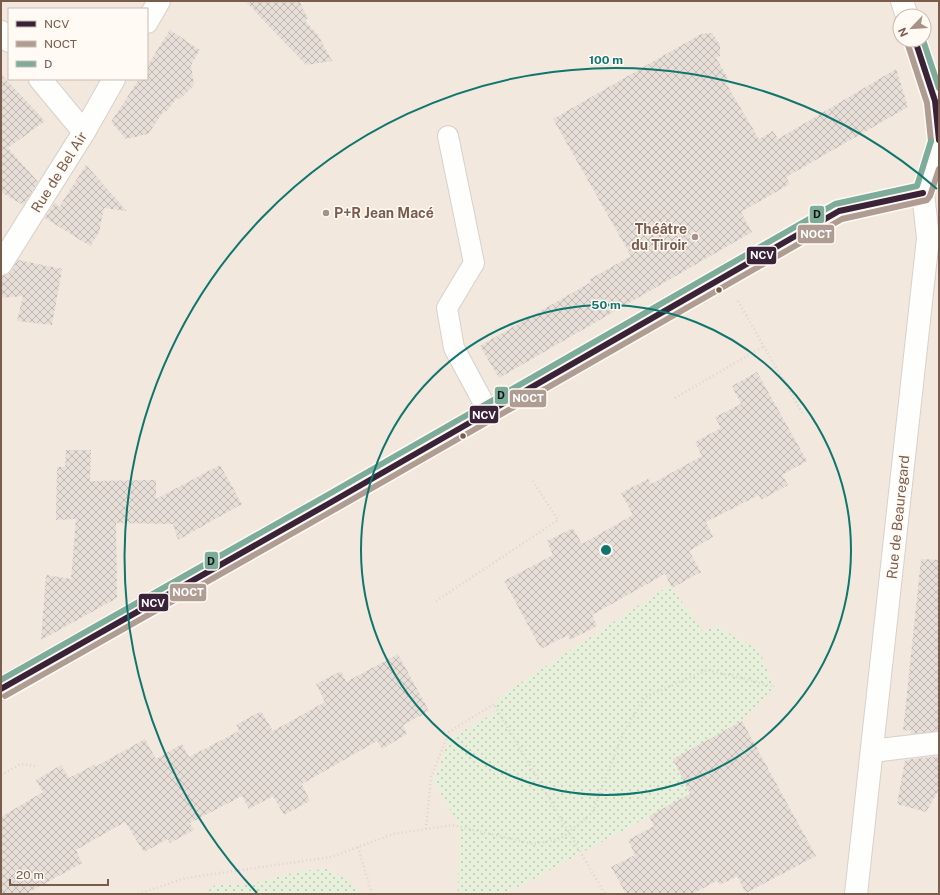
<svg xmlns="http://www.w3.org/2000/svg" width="940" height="895" viewBox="0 0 940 895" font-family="'Public Sans',sans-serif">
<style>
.residential{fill:#f2e8de;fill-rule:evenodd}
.green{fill:url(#green-dots)}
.building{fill:url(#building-cross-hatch)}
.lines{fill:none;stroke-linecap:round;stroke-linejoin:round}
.service-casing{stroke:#d7d1cb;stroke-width:22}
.minor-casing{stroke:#d7d1cb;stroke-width:24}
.tertiary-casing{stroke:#d7d1cb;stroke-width:24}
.path{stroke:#dcd5d0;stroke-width:2.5;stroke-dasharray:1 3;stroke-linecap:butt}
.service{stroke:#fefefd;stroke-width:20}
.minor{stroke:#fefefd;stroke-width:22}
.tertiary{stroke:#fefefd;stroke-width:22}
.bus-1-casing{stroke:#fffaf3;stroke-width:9}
.bus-2-casing{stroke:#fffaf3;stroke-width:9}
.bus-3-casing{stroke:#fffaf3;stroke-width:9}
.bus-1{stroke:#3a2239;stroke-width:6}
.bus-2{stroke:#af9d94;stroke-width:6}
.bus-3{stroke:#7dac9b;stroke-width:6}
.ring{fill:none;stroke:#0f766e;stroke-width:2}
.poi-dot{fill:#a69286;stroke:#fffaf3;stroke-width:1.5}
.bus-dot{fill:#7a5c4d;stroke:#fffaf3;stroke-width:1.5}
.labels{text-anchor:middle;stroke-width:3;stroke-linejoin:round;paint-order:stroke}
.street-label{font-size:14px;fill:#7a5c4d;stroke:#fffaf3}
.poi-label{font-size:14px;font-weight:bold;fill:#7a5c4d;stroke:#fffaf3;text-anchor:start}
.centre{fill:#0f766e;stroke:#fffaf3;stroke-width:2}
.ring-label{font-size:12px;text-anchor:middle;font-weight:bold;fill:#0f766e;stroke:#fffaf3;stroke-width:3;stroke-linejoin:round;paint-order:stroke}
.line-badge{stroke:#fffaf3;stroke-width:1.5}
.badge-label{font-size:11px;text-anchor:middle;font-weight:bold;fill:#fff}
.pale-badge-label{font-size:11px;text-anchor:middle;font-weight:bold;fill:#111}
</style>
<defs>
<pattern id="green-dots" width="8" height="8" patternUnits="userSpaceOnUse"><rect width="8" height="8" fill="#e7f0db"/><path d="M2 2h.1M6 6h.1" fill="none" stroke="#c0c6b4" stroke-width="1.8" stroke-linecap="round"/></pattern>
<pattern id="building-cross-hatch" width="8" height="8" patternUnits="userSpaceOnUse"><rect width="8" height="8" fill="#e6ded7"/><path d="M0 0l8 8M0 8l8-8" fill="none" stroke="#bfb7b1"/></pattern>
</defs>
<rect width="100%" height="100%" fill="#f9f5f0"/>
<path class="residential" d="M1,1H939V894H1ZM9,9H147V79H9ZM900,16H924V40H900Z"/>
<g class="green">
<path d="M670,585L703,632L716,626L759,650L774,687L742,721L673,759L690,794L528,882L502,894H458L460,827L434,781L449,739L494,713L499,697Z"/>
<path d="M328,869L344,878L362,894H204L215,885L251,884L300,871Z"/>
</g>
<g class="building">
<path d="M245,1H299L308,18L305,21L318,35L332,61L306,65Z"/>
<path d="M170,30L200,50L191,65L194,85L180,99L177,98L166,112L164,111L148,134L126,139L111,122L139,79H147V66Z"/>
<path d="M712,33L720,45V56L716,58L728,78L724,80L759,139L773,131L778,139L896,69L908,107L786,177L790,184L741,212L752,232L499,378L480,346L591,282L590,279L631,256L553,119L701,34Z"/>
<path d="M1,74L45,121L8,148L38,182L23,205L1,192Z"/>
<path d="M86,165L127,211L104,208L99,233L90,246L45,218L55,202L59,207Z"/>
<path d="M18,260L62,269L52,325L17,321L23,296L1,298V276L7,275L11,271Z"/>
<path d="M757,372L807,461L782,475L788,485L761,500L759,495L706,522L713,537L689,551L701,572L672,588L665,574L592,615L597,626L570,640L568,635L541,649L504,581L553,555L547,541L573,528L582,544L633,515L621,493L648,479L651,484L702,456L695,442L721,428L715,417L741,404L732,386Z"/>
<path d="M66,450H91L90,481L156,480V499L220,465L242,504L178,540L173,524L116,523L117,598L41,640L46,575L71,579L76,519L56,520L57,467H65Z"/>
<path d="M921,559L939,560V731L910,734L911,730L903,731Z"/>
<path d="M398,654L429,711L403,725L407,734L382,749L377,741L302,784L310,801L284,815L273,796L249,809L242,796L190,823L194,830L170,843L168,839L144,852L125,822L76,850L82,863L26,894H1V817L43,792L36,780L61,765L69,778L94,765L95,767L145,739L156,759L182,744L189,757L239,731L236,725L261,711L273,731L325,702L316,684L341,671L346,682Z"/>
<path d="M742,721L816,856L746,893L737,876L720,885L717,881L692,894H626L611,867L635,855L628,840L654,826L649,816L690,794L673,759Z"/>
<path d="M939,756V790L926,812L897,804L905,760Z"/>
</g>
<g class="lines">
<defs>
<path id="service" d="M448,136L474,263L447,308L454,348L488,411"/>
<g id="minor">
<path d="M902,1L907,16"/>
<path d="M147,22L159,1"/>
<path d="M1,32L9,41"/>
<path d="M915,40L935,101L939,140"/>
<path d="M40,79L84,132"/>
<path d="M1,264L84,132L114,79"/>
<path d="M872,751L939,743"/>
</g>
<g id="tertiary">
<path d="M1,689L328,504L839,211L923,193"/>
<path d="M856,894L928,238L923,193L939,143"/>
</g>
</defs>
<use href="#service" class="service-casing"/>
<use href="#minor" class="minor-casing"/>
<use href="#tertiary" class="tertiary-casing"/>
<g class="path">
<path d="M738,301L802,413"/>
<path d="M675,398L764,346"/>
<path d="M436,601L558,520L532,480"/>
<path d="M1,775L21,764L35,766"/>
<path d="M426,829L431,777L449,732L494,704L605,894"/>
<path d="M358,847L372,894"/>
<path d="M138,894L186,878L331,857L393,834L452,825L533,844L560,839L592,813L623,734L645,697L707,670L742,678L774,687"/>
</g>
<use href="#service" class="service"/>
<use href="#minor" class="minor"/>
<use href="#tertiary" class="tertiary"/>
<defs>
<g id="bus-1">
<path d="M915,40L935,101L939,140"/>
<path d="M1,689L328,504L839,211L923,193"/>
</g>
<g id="bus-2">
<path d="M907,42L927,103L931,141"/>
<path d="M5,696L332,511L842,219L927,200L930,196L939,169"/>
</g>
<g id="bus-3">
<path d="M923,40L939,88"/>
<path d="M1,680L324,497L835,204L917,186L931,141"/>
</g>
</defs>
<use href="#bus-1" class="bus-1-casing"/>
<use href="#bus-2" class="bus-2-casing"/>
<use href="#bus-3" class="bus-3-casing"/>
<use href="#bus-1" class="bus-1"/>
<use href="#bus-2" class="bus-2"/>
<use href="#bus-3" class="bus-3"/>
</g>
<g class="ring">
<circle cx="606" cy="550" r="245"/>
<path d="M257 893A490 490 0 0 1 937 189"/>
</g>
<g class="poi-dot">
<circle cx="326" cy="213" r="4"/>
<circle cx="695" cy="237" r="4"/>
</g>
<g class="bus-dot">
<circle cx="719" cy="290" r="3.5"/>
<circle cx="463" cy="436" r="3.5"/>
</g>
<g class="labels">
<g class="street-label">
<text transform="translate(59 172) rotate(-58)" y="5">Rue de Bel Air</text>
<text transform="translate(898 517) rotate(-84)" y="5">Rue de Beauregard</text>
</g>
<g class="poi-label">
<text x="334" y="218">P+R Jean Macé</text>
<text x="687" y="234" text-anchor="end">Théâtre<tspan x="687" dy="16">du Tiroir</tspan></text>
</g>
</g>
<circle cx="606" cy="550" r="6" class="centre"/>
<g class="ring-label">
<text x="606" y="64">100 m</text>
<text x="606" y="309">50 m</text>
</g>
<g class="line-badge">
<rect x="809" y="205" width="16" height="19" rx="4" fill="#7dac9b"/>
<rect x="797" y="224" width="38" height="20" rx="4" fill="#af9d94"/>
<rect x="746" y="246" width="31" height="19" rx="4" fill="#3a2239"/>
<rect x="494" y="386" width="15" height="19" rx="4" fill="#7dac9b"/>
<rect x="509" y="389" width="38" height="19" rx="4" fill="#af9d94"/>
<rect x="469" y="405" width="30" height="19" rx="4" fill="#3a2239"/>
<rect x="204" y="551" width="15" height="19" rx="4" fill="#7dac9b"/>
<rect x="169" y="583" width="38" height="19" rx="4" fill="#af9d94"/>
<rect x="138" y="593" width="31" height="19" rx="4" fill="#3a2239"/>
</g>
<g class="badge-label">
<text x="816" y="238">NOCT</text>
<text x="762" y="259">NCV</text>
<text x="528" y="402">NOCT</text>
<text x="484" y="419">NCV</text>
<text x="188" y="596">NOCT</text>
<text x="153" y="607">NCV</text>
</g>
<g class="pale-badge-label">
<text x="817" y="218">D</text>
<text x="501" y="399">D</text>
<text x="211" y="565">D</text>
</g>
<rect width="940" height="895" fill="none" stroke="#7a5c4d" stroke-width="4"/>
<rect x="8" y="8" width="140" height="72" fill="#fffaf3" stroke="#cabbb1"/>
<rect x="16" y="21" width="20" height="6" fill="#3a2239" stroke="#cabbb1"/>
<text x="44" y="28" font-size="12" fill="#7a5c4d">NCV</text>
<rect x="16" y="41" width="20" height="6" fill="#af9d94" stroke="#cabbb1"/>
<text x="44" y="48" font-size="12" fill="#7a5c4d">NOCT</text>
<rect x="16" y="61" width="20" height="6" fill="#7dac9b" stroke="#cabbb1"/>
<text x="44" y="68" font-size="12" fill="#7a5c4d">D</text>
<g transform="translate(912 28) rotate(245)"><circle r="19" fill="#fffaf3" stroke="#cabbb1"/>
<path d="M0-3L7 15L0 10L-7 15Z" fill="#a69286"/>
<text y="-6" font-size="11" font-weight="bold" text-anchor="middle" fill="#7a5c4d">N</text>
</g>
<path d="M10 879v6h98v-6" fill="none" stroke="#7a5c4d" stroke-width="2"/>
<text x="16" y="879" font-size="12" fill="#7a5c4d" stroke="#fffaf3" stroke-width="3" paint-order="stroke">20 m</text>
</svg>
